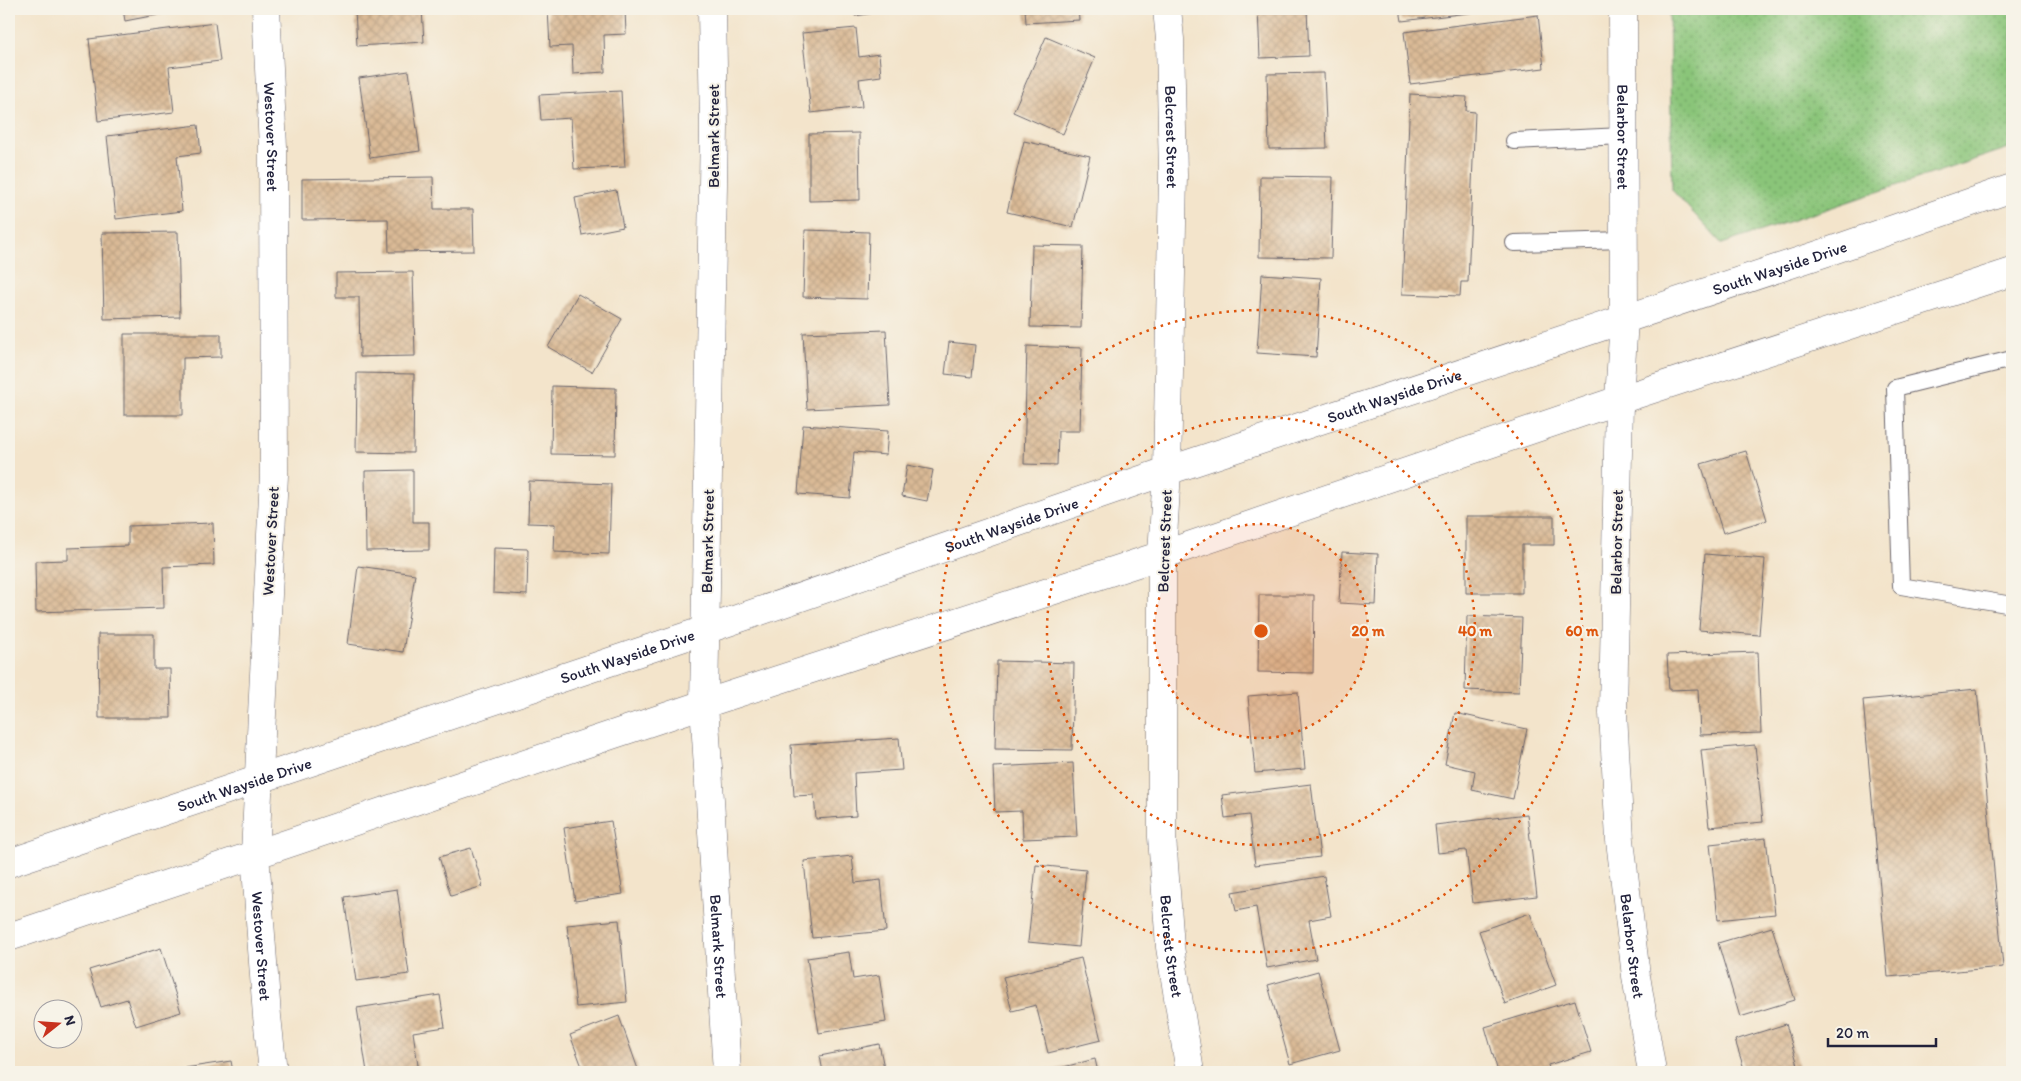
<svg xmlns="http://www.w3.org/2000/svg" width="2021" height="1081" viewBox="0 0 2021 1081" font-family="Itim,sans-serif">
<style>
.grass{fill:url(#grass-dots);stroke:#56745a}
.building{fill:url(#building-cross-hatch)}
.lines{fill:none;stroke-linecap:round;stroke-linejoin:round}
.service-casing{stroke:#6b666d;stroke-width:18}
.minor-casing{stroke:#6b666d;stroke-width:29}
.tertiary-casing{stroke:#6b666d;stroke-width:29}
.service{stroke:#fff;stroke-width:16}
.minor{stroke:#fff;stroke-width:28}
.tertiary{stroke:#fff;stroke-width:28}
.ring{fill:none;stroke:#de560e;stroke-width:2.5;stroke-dasharray:2.5 5}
.labels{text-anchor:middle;stroke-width:4;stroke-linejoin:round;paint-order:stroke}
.street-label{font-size:16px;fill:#22223b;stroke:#f7f3e8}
.centre{fill:#de560e;stroke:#f7f3e8;stroke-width:2.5}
.ring-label{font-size:15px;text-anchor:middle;font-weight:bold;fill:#de560e;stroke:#f7f3e8;stroke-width:4;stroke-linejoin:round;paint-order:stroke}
</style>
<defs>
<pattern id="grass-dots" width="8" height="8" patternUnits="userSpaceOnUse" patternTransform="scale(1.25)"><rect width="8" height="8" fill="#8ac579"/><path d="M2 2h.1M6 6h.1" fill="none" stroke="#70a064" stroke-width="1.8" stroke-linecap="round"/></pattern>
<pattern id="building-cross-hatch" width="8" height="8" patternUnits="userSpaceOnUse" patternTransform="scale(1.25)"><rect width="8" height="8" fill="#daba96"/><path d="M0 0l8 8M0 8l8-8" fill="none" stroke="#bba082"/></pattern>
</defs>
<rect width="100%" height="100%" fill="#f7f3e8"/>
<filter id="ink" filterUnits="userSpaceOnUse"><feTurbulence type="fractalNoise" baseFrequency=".02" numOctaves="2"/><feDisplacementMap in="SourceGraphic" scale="10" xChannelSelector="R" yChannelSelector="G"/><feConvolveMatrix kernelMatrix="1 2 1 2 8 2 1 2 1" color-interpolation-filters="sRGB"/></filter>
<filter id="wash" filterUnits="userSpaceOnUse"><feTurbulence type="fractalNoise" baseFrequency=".0096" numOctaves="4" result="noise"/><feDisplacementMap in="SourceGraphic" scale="20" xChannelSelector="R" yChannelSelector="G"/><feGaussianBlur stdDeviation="1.12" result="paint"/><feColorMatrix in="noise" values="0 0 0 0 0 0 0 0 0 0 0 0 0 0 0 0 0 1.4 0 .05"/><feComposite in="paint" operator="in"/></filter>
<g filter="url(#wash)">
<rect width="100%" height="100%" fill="#f3e4cb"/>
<path class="grass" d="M1669,9H2012V147L1722,244L1672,190Z"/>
<g id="blocks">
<g class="building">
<path d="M123,9H177V11L125,21Z"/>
<path d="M355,9H422L424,42L357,46Z"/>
<path d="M548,9H625L626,34L604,35L605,72L573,74L572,46L550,47Z"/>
<path d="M853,9H881V12L855,16Z"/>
<path d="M1025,9H1078L1079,20L1026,23Z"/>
<path d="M1258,9H1307L1309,56L1260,58Z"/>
<path d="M1400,9H1493V10L1402,21Z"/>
<path d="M1538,15L1544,68L1410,84L1404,32Z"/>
<path d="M215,23L220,61L169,67L174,112L98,121L89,39Z"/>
<path d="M856,28L859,57L879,54L881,76L859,79L862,107L811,113L802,33Z"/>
<path d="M1046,37L1095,58L1063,134L1013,112Z"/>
<path d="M409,71L420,151L370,158L359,78Z"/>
<path d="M1324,73L1327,148L1269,149L1267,74Z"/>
<path d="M621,91L625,167L574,169L571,118L541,120L539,95Z"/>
<path d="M1410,94L1467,97L1466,111L1475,112L1468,282H1461L1460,296L1402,294Z"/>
<path d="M198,125L201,153L177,156L182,211L116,219L107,136Z"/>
<path d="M859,133L860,200L809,201V134Z"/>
<path d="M1024,141L1090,156L1073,227L1007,212Z"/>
<path d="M1260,176L1333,177L1331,258L1259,257Z"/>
<path d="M433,177L434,209H473L474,251L389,252L388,219L302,220V179Z"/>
<path d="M616,190L623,227L582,235L575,198Z"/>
<path d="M805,230L869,232L867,299L803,297Z"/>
<path d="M178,232L180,317L104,319L102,233Z"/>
<path d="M1032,245L1083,246L1081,328L1030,327Z"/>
<path d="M413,272L415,356L360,357L359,297H336V273Z"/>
<path d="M1262,274L1321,278L1316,357L1257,353Z"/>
<path d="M578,294L622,319L592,372L548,347Z"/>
<path d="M886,330L890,405L807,409L803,333Z"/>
<path d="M124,334H221V357L183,358V415H124Z"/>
<path d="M949,342L975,345L972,377L945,374Z"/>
<path d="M1027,346L1082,348L1080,431H1058L1057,465L1024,464Z"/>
<path d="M357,373L414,374L413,453L356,452Z"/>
<path d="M552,386L616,388L615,455L551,454Z"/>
<path d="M803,425L888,431L886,455L854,452L850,498L798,494Z"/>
<path d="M1746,451L1767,520L1723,533L1701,464Z"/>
<path d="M907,465L933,470L927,501L902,496Z"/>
<path d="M413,470V522H429V550L366,551L365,471Z"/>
<path d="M529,481L611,484L609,554L554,552L555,524L528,523Z"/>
<path d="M1466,516H1554V545H1522V593H1466Z"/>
<path d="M213,523L214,565L163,567L164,608L36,612L35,561L68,560V548L128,546V526Z"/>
<path d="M494,548L528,549L527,595L493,593Z"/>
<path d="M1342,552L1378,554L1376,605L1339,603Z"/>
<path d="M1705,554L1765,559L1759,635L1699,630Z"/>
<path d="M358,566L415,574L403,652L348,644Z"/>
<path d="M1259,595H1314L1313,673L1258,672Z"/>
<path d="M1467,616L1522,618L1519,692L1465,690Z"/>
<path d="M98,634H154V669H170L171,718H99Z"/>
<path d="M1758,652L1761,733L1700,735L1698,689L1669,690L1667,655Z"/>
<path d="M997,661L1074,663L1072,750L995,749Z"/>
<path d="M1977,689L2003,967L1888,977L1863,700Z"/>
<path d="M1298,692L1305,769L1255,773L1248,696Z"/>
<path d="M1455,713L1527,729L1513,799L1472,790L1475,771L1445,764Z"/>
<path d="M899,738L902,770L854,773L856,816L816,819L814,795L794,796L791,745Z"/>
<path d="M1755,745L1763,822L1709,827L1701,750Z"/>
<path d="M1073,763L1077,837L1023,839L1022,811L995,812L993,767Z"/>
<path d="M1311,784L1320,857L1255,865L1249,815L1225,818L1222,795Z"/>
<path d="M1527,814L1537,896L1473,903L1466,850L1438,853L1435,825Z"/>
<path d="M611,821L623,894L575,901L564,828Z"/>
<path d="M1766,838L1775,914L1718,920L1710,844Z"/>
<path d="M471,848L483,886L451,896L439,857Z"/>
<path d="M852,856L855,883L881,880L886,931L812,938L804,861Z"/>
<path d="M1036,865L1086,870L1079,947L1028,942Z"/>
<path d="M1324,876L1331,916L1309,920L1316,959L1267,968L1256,907L1236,911L1232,892Z"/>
<path d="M397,889L409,974L356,981L344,897Z"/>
<path d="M1530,913L1556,985L1505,1004L1479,931Z"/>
<path d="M619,920L627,1002L576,1007L567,925Z"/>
<path d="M1772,927L1795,1000L1740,1017L1718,943Z"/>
<path d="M161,948L181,1012L136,1026L127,999L101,1007L89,970Z"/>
<path d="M849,952L853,979L879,975L886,1022L819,1033L807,958Z"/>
<path d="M1081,958L1101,1040L1048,1053L1036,1005L1012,1011L1003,977Z"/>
<path d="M1318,971L1340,1050L1290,1064L1268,985Z"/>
<path d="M440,995L445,1027L413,1032L419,1072H367L357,1008Z"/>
<path d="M1575,1000L1591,1052L1548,1065L1550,1072H1498L1485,1027Z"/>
<path d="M619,1016L639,1072H584L570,1035Z"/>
<path d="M1786,1024L1800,1072H1745L1735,1040Z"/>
<path d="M879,1044L885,1072H823L820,1056Z"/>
<path d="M1095,1059L1098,1072H1044Z"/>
<path d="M231,1061L233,1072H165V1071Z"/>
</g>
</g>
</g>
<g filter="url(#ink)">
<use href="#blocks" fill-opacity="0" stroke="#6b666d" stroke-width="1"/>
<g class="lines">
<defs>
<g id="service">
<path d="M1514,141L1624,136"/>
<path d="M1514,243L1624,240"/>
<path d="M2012,359L1895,388L1901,586L2012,605"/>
</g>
<g id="minor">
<path id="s1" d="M266,9L273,147L274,475L255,854L267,1016L273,1072"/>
<path id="s2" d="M712,9L714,127L704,704L727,1072"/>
<path id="s3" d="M1167,9L1170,39L1173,175L1167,471L1162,555V837L1170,947L1190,1072"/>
<path id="s4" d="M1623,9L1624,319L1619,400L1613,713L1620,840L1636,976L1652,1072"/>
</g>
<g id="tertiary">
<path id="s5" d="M9,863L705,630L1167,471L1830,251L2012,188"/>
<path d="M9,937L704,704L1162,555L1619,400L2012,272"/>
</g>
</defs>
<use href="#service" class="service-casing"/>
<use href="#minor" class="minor-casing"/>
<use href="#tertiary" class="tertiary-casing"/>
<use href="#service" class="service"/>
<use href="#minor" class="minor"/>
<use href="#tertiary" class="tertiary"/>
</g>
</g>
<circle cx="1261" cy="631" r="107" fill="#de560e" fill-opacity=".12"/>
<g class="ring">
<circle cx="1261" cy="631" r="107"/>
<circle cx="1261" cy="631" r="214"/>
<circle cx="1261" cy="631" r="321"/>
</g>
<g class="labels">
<g class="street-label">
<text dy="6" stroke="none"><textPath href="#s1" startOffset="128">Westover Street</textPath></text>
<text transform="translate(713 136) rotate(-90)" y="6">Belmark Street</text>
<text dy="6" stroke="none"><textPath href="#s3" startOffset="128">Belcrest Street</textPath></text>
<text dy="6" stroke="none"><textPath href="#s4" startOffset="128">Belarbor Street</textPath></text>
<text dy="6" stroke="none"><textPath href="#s5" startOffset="1868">South Wayside Drive</textPath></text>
<text dy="6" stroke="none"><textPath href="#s5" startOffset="1462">South Wayside Drive</textPath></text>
<text dy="6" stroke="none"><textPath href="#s5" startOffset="1058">South Wayside Drive</textPath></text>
<text transform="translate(270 541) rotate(-87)" y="6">Westover Street</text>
<text transform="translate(707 541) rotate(-89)" y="6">Belmark Street</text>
<text transform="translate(1164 541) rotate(-88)" y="6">Belcrest Street</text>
<text transform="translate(1616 542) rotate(-89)" y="6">Belarbor Street</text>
<text dy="6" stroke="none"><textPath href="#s5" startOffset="652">South Wayside Drive</textPath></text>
<text dy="6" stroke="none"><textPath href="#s5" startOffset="248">South Wayside Drive</textPath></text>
<text dy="6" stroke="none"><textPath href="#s1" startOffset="938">Westover Street</textPath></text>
<text dy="6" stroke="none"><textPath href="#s2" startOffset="938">Belmark Street</textPath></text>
<text dy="6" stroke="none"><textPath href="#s3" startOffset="938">Belcrest Street</textPath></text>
<text dy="6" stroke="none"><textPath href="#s4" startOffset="938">Belarbor Street</textPath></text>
</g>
</g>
<circle cx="1261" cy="631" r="8" class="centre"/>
<g class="ring-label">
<text x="1368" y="636">20 m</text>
<text x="1475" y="636">40 m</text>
<text x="1582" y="636">60 m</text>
</g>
<rect width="2021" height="1081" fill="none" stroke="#f7f3e8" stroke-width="30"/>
<g transform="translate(58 1024) rotate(73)"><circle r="24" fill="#f7f3e8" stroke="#a29fa3"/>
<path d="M0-4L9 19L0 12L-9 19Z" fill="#c8321e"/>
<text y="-8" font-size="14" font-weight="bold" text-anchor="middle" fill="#22223b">N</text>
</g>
<path d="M1828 1038v8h108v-8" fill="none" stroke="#22223b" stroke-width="2.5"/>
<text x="1836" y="1038" font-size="15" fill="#22223b" stroke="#f7f3e8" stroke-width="4" paint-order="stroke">20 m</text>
</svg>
